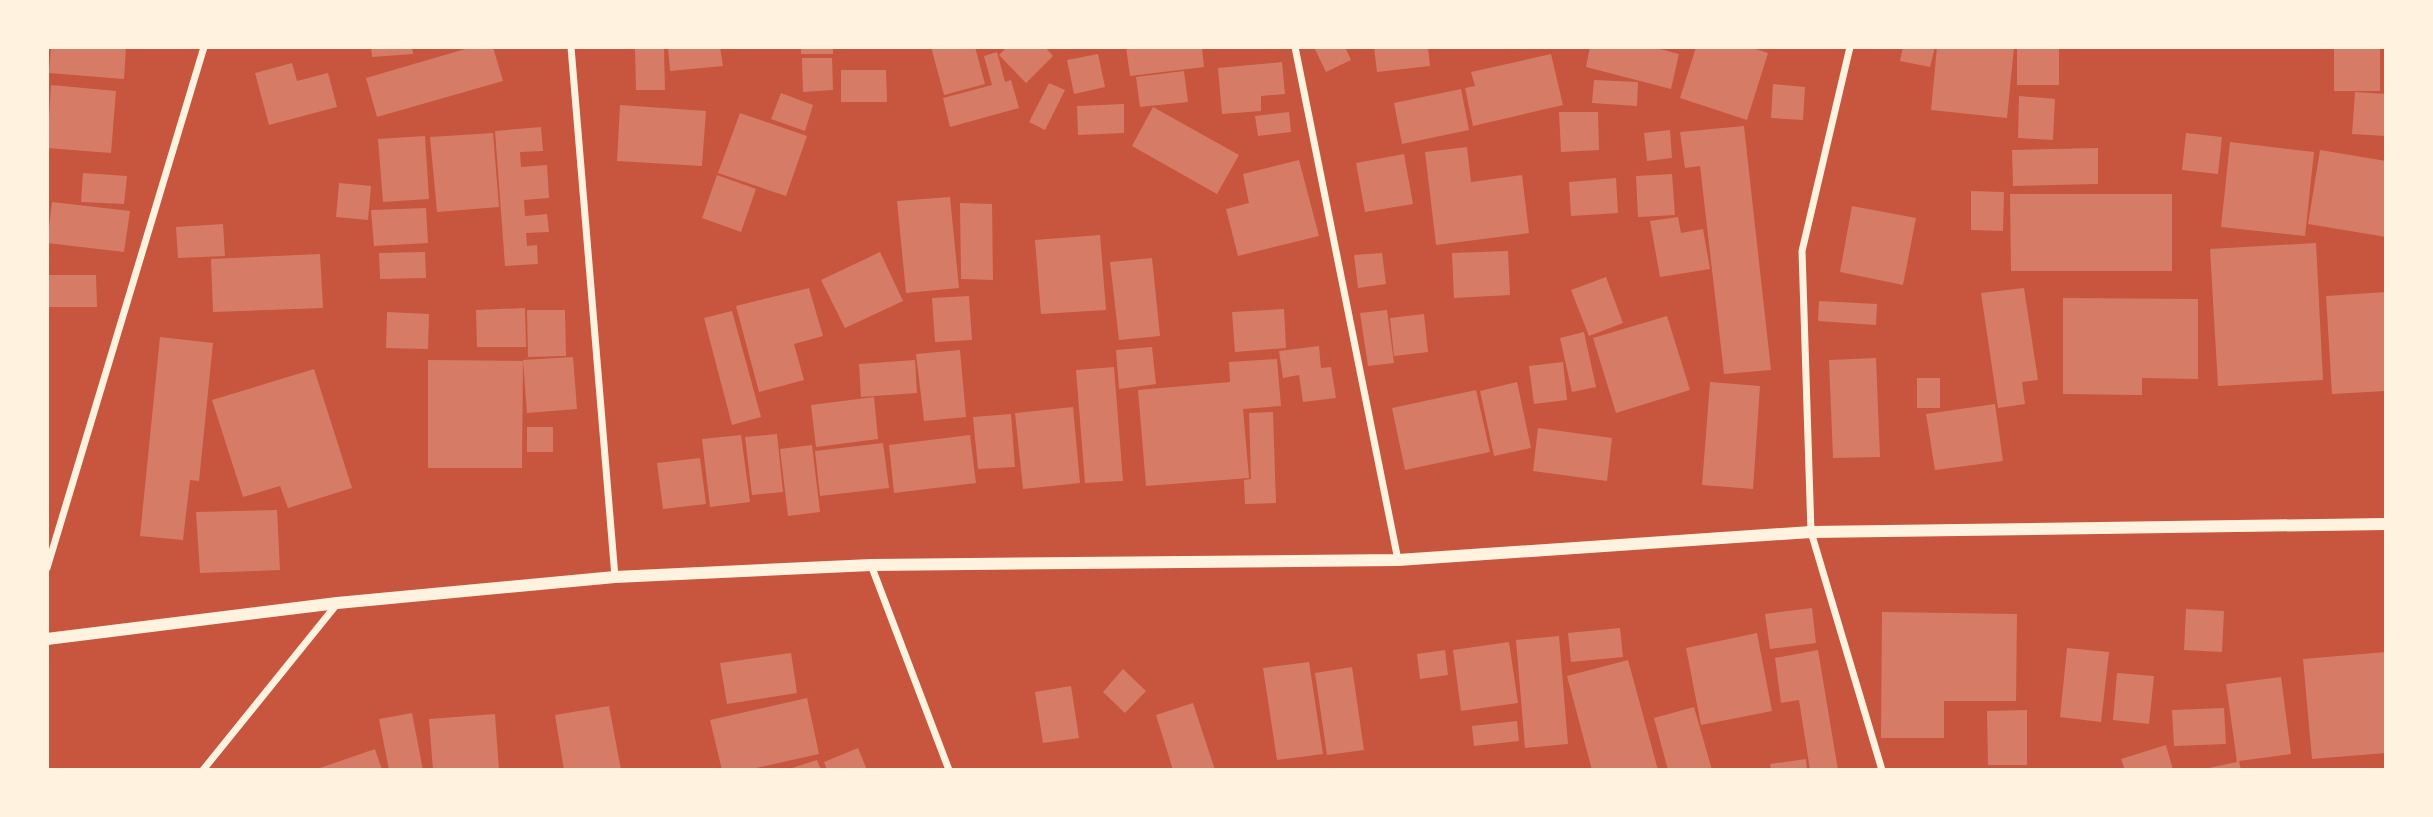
<svg xmlns="http://www.w3.org/2000/svg" width="2433" height="817" viewBox="0 0 2433 817" font-family="Lora,serif">
<style>
.building{fill:#d67c66}
.lines{fill:none;stroke-linecap:round;stroke-linejoin:round}
.minor{stroke:#fff3e0;stroke-width:7}
.tertiary{stroke:#fff3e0;stroke-width:12}
</style>
<rect width="100%" height="100%" fill="#c8553d"/>
<g class="building">
<path d="M51,47H126L124,79L49,73Z"/>
<path d="M371,47H412L413,54L372,57Z"/>
<path d="M472,47H493L503,81L377,117L366,78Z"/>
<path d="M668,47H720L723,66L670,71Z"/>
<rect x="801" y="47" width="32" height="7"/>
<path d="M931,47H975L985,84L944,95Z"/>
<path d="M1007,47H1045L1053,56L1026,83L999,55Z"/>
<path d="M1126,47H1202L1204,67L1130,76Z"/>
<path d="M1314,47H1345L1351,60L1326,72Z"/>
<path d="M1374,47H1428L1430,66L1377,72Z"/>
<path d="M1590,47H1652L1679,54L1671,89L1586,67Z"/>
<path d="M1696,47H1749L1768,53L1747,120L1680,98Z"/>
<path d="M1903,47H1935L1930,67L1900,61Z"/>
<path d="M1937,47H2014L2007,118L1931,110Z"/>
<rect x="2017" y="47" width="42" height="38"/>
<rect x="2334" y="47" width="46" height="44"/>
<path d="M635,49H664L665,90H636Z"/>
<path d="M997,52L1005,82L1011,80L1019,108L950,127L943,98L992,85L984,56Z"/>
<path d="M1098,54L1105,87L1074,94L1067,60Z"/>
<path d="M1551,54L1563,105L1473,126L1465,88L1475,86L1471,72Z"/>
<path d="M802,58H832L833,90L803,92Z"/>
<path d="M1282,62L1285,94L1261,96V111L1222,114L1218,68Z"/>
<path d="M292,63L297,81L328,73L337,107L269,125L255,73Z"/>
<path d="M841,70H886L887,102H841Z"/>
<path d="M1184,71L1188,102L1140,107L1136,77Z"/>
<path d="M1594,80L1638,82L1637,106L1592,103Z"/>
<path d="M1049,83L1065,90L1045,130L1029,122Z"/>
<path d="M1773,84L1805,87L1803,120L1771,118Z"/>
<path d="M51,85L116,91L111,153L47,148Z"/>
<path d="M1461,89L1469,130L1402,144L1394,103Z"/>
<path d="M2355,92L2386,94V136L2352,134Z"/>
<path d="M781,93L813,105L805,131L771,119Z"/>
<path d="M2019,96L2055,99L2053,140L2018,138Z"/>
<path d="M1124,104V133L1078,135L1077,106Z"/>
<path d="M620,105L706,111L702,166L617,161Z"/>
<path d="M1153,107L1239,155L1217,194L1132,146Z"/>
<path d="M1289,112L1291,132L1258,136L1255,116Z"/>
<path d="M1559,112H1598L1599,150L1561,152Z"/>
<path d="M740,113L807,136L786,196L718,173Z"/>
<path d="M1744,126L1771,370L1724,374L1700,166L1685,168L1680,132Z"/>
<path d="M541,127L543,151L520,152L521,167L547,165L549,198L524,200L525,216L547,214L549,232L526,233L527,246L537,245L538,264L505,266L495,131Z"/>
<path d="M1670,130L1672,158L1647,161L1644,133Z"/>
<path d="M493,133L499,207L437,212L430,137Z"/>
<path d="M2186,133L2222,137L2218,174L2182,170Z"/>
<path d="M425,136L429,199L383,202L378,139Z"/>
<path d="M2230,142L2314,152L2305,236L2221,227Z"/>
<path d="M1467,147L1471,182L1522,175L1529,233L1436,245L1425,152Z"/>
<path d="M2098,148V184L2013,186L2012,150Z"/>
<path d="M2320,150L2386,161V237L2308,224Z"/>
<path d="M1404,154L1413,204L1365,212L1356,163Z"/>
<path d="M1299,160L1319,236L1238,256L1226,209L1249,203L1243,174Z"/>
<path d="M83,173L127,176L124,204L81,202Z"/>
<path d="M1672,174L1675,215L1638,217L1636,176Z"/>
<path d="M717,175L756,189L741,232L702,218Z"/>
<path d="M1616,178L1618,213L1571,216L1569,182Z"/>
<path d="M339,183L371,186L368,220L336,217Z"/>
<path d="M1971,191L2004,192L2003,231L1971,230Z"/>
<path d="M2010,194H2172V271H2011Z"/>
<path d="M950,197L959,288L906,293L897,201Z"/>
<path d="M52,202L130,211L124,252L47,243Z"/>
<path d="M960,203L992,204L993,280L961,279Z"/>
<path d="M1852,206L1916,218L1903,285L1840,272Z"/>
<path d="M426,208L428,243L374,246L371,210Z"/>
<path d="M1678,217L1681,233L1703,229L1710,269L1660,277L1650,221Z"/>
<path d="M223,224L225,256L178,258L176,227Z"/>
<path d="M1100,235L1106,310L1041,314L1035,240Z"/>
<path d="M2316,243L2323,380L2218,386L2210,249Z"/>
<path d="M1508,251L1510,295L1454,298L1452,253Z"/>
<path d="M425,252L426,278L380,279L379,253Z"/>
<path d="M880,252L903,301L845,328L821,280Z"/>
<path d="M1382,253L1386,284L1358,288L1354,255Z"/>
<path d="M320,254L323,308L213,312L211,259Z"/>
<path d="M1152,258L1160,336L1119,340L1110,262Z"/>
<path d="M47,275H96L97,307H47Z"/>
<path d="M1606,277L1623,323L1589,336L1571,290Z"/>
<path d="M809,288L823,336L794,344L804,380L759,392L736,306Z"/>
<path d="M2024,288L2038,380L2022,382L2025,404L1998,408L1981,293Z"/>
<path d="M2386,292V391L2332,394L2326,296Z"/>
<path d="M969,296L972,340L935,342L932,298Z"/>
<path d="M2063,298L2198,299V379L2142,378V395L2063,394Z"/>
<path d="M1819,301L1877,304L1876,325L1818,321Z"/>
<path d="M525,308L526,347H477L476,310Z"/>
<path d="M1284,309L1286,348L1235,352L1232,312Z"/>
<path d="M527,310H565L566,356L528,357Z"/>
<path d="M1387,310L1394,363L1368,366L1360,313Z"/>
<path d="M732,311L761,417L732,425L704,318Z"/>
<path d="M387,312L429,314L428,349L386,348Z"/>
<path d="M1424,314L1428,352L1394,356L1390,318Z"/>
<path d="M1667,316L1690,390L1616,413L1593,338Z"/>
<path d="M1584,332L1596,387L1572,392L1560,338Z"/>
<path d="M160,337L213,343L199,481L190,480L183,540L140,536Z"/>
<path d="M1319,346L1321,368L1331,367L1336,398L1303,402L1299,375L1283,378L1279,351Z"/>
<path d="M1152,347L1156,384L1119,389L1116,350Z"/>
<path d="M960,350L966,417L924,421L916,354Z"/>
<path d="M573,357L577,409L527,413L523,360Z"/>
<path d="M1876,358L1880,457L1833,458L1829,360Z"/>
<path d="M1277,359L1281,406L1243,409L1249,478L1146,486L1138,390L1230,382L1229,362Z"/>
<path d="M428,360L523,361L522,468H428Z"/>
<path d="M915,360L917,393L861,397L859,364Z"/>
<path d="M1563,362L1567,400L1534,404L1529,366Z"/>
<path d="M1114,367L1123,481L1085,483L1076,370Z"/>
<path d="M314,369L352,488L288,508L280,486L243,497L212,400Z"/>
<rect x="1917" y="378" width="23" height="30"/>
<path d="M1517,382L1531,448L1494,456L1480,391Z"/>
<path d="M1710,382L1760,386L1753,489L1702,485Z"/>
<path d="M1476,390L1490,452L1405,470L1392,408Z"/>
<path d="M874,397L878,439L816,447L811,405Z"/>
<path d="M1995,404L2003,461L1935,470L1926,414Z"/>
<path d="M1073,407L1080,483L1023,489L1015,413Z"/>
<path d="M1273,412L1276,503L1245,504L1244,480L1251,479L1249,413Z"/>
<path d="M1011,414L1015,467L978,469L973,417Z"/>
<rect x="527" y="427" width="26" height="25"/>
<path d="M1538,428L1612,438L1607,481L1533,471Z"/>
<path d="M777,434L783,492L752,495L745,437Z"/>
<path d="M741,435L750,502L710,507L702,439Z"/>
<path d="M970,435L976,483L894,493L889,445Z"/>
<path d="M883,443L889,488L820,496L815,451Z"/>
<path d="M812,445L820,512L788,516L780,449Z"/>
<path d="M700,458L706,504L663,509L657,463Z"/>
<path d="M277,510L280,570L200,573L196,512Z"/>
<path d="M1812,608L1816,643L1770,649L1765,614Z"/>
<path d="M2186,609L2224,611L2222,652L2184,650Z"/>
<path d="M1882,612L2017,614L2016,701H1944V738H1881Z"/>
<path d="M1620,628L1623,657L1571,662L1568,633Z"/>
<path d="M1757,633L1772,711L1701,725L1686,648Z"/>
<path d="M1559,636L1568,744L1525,748L1516,640Z"/>
<path d="M1509,642L1518,703L1461,711L1453,650Z"/>
<path d="M2067,648L2109,652L2101,722L2060,717Z"/>
<path d="M1445,650L1448,675L1420,679L1417,654Z"/>
<path d="M1818,650L1838,770H1810L1799,700L1781,703L1775,658Z"/>
<path d="M2386,652V753L2312,759L2303,659Z"/>
<path d="M791,653L797,693L727,704L720,663Z"/>
<path d="M1628,660L1658,770H1592L1567,676Z"/>
<path d="M1309,662L1323,754L1277,760L1263,668Z"/>
<path d="M1352,667L1364,750L1327,755L1315,673Z"/>
<path d="M1123,669L1146,691L1125,713L1103,692Z"/>
<path d="M2117,673L2154,676L2149,724L2113,720Z"/>
<path d="M2281,677L2291,754L2239,761L2241,770H2199L2237,762L2226,684Z"/>
<path d="M1071,686L1079,738L1043,743L1035,692Z"/>
<path d="M807,698L819,754L747,770H722L710,720Z"/>
<path d="M1193,703L1215,770H1173L1156,715Z"/>
<path d="M609,706L621,770H564L555,715Z"/>
<path d="M1694,707L1712,770H1668L1654,718Z"/>
<path d="M2224,708L2226,744L2174,746L2172,710Z"/>
<path d="M2027,710V765H1988L1987,711Z"/>
<path d="M412,713L423,770H389L379,719Z"/>
<path d="M495,714L499,770H433L429,719Z"/>
<path d="M1517,721L1519,741L1474,746L1472,726Z"/>
<path d="M2166,745L2173,770H2125L2121,759Z"/>
<path d="M858,748L867,770H827L824,762Z"/>
<path d="M375,749L382,770H317V769Z"/>
<path d="M1806,759L1807,770H1771L1770,764Z"/>
<path d="M817,760L821,770H789V769Z"/>
</g>
<g class="lines">
<g class="minor">
<path d="M571,47L615,577"/>
<path d="M1295,47L1398,560"/>
<path d="M1850,47L1802,251L1811,532L1882,770"/>
<path d="M871,565L949,770"/>
<path d="M47,568L204,47"/>
<path d="M203,770L337,604"/>
</g>
<path class="tertiary" d="M47,639L337,603L615,577L871,565L1398,560L1811,532L2386,524"/>
</g>
<rect width="2433" height="817" fill="none" stroke="#fff3e0" stroke-width="98"/>
</svg>
